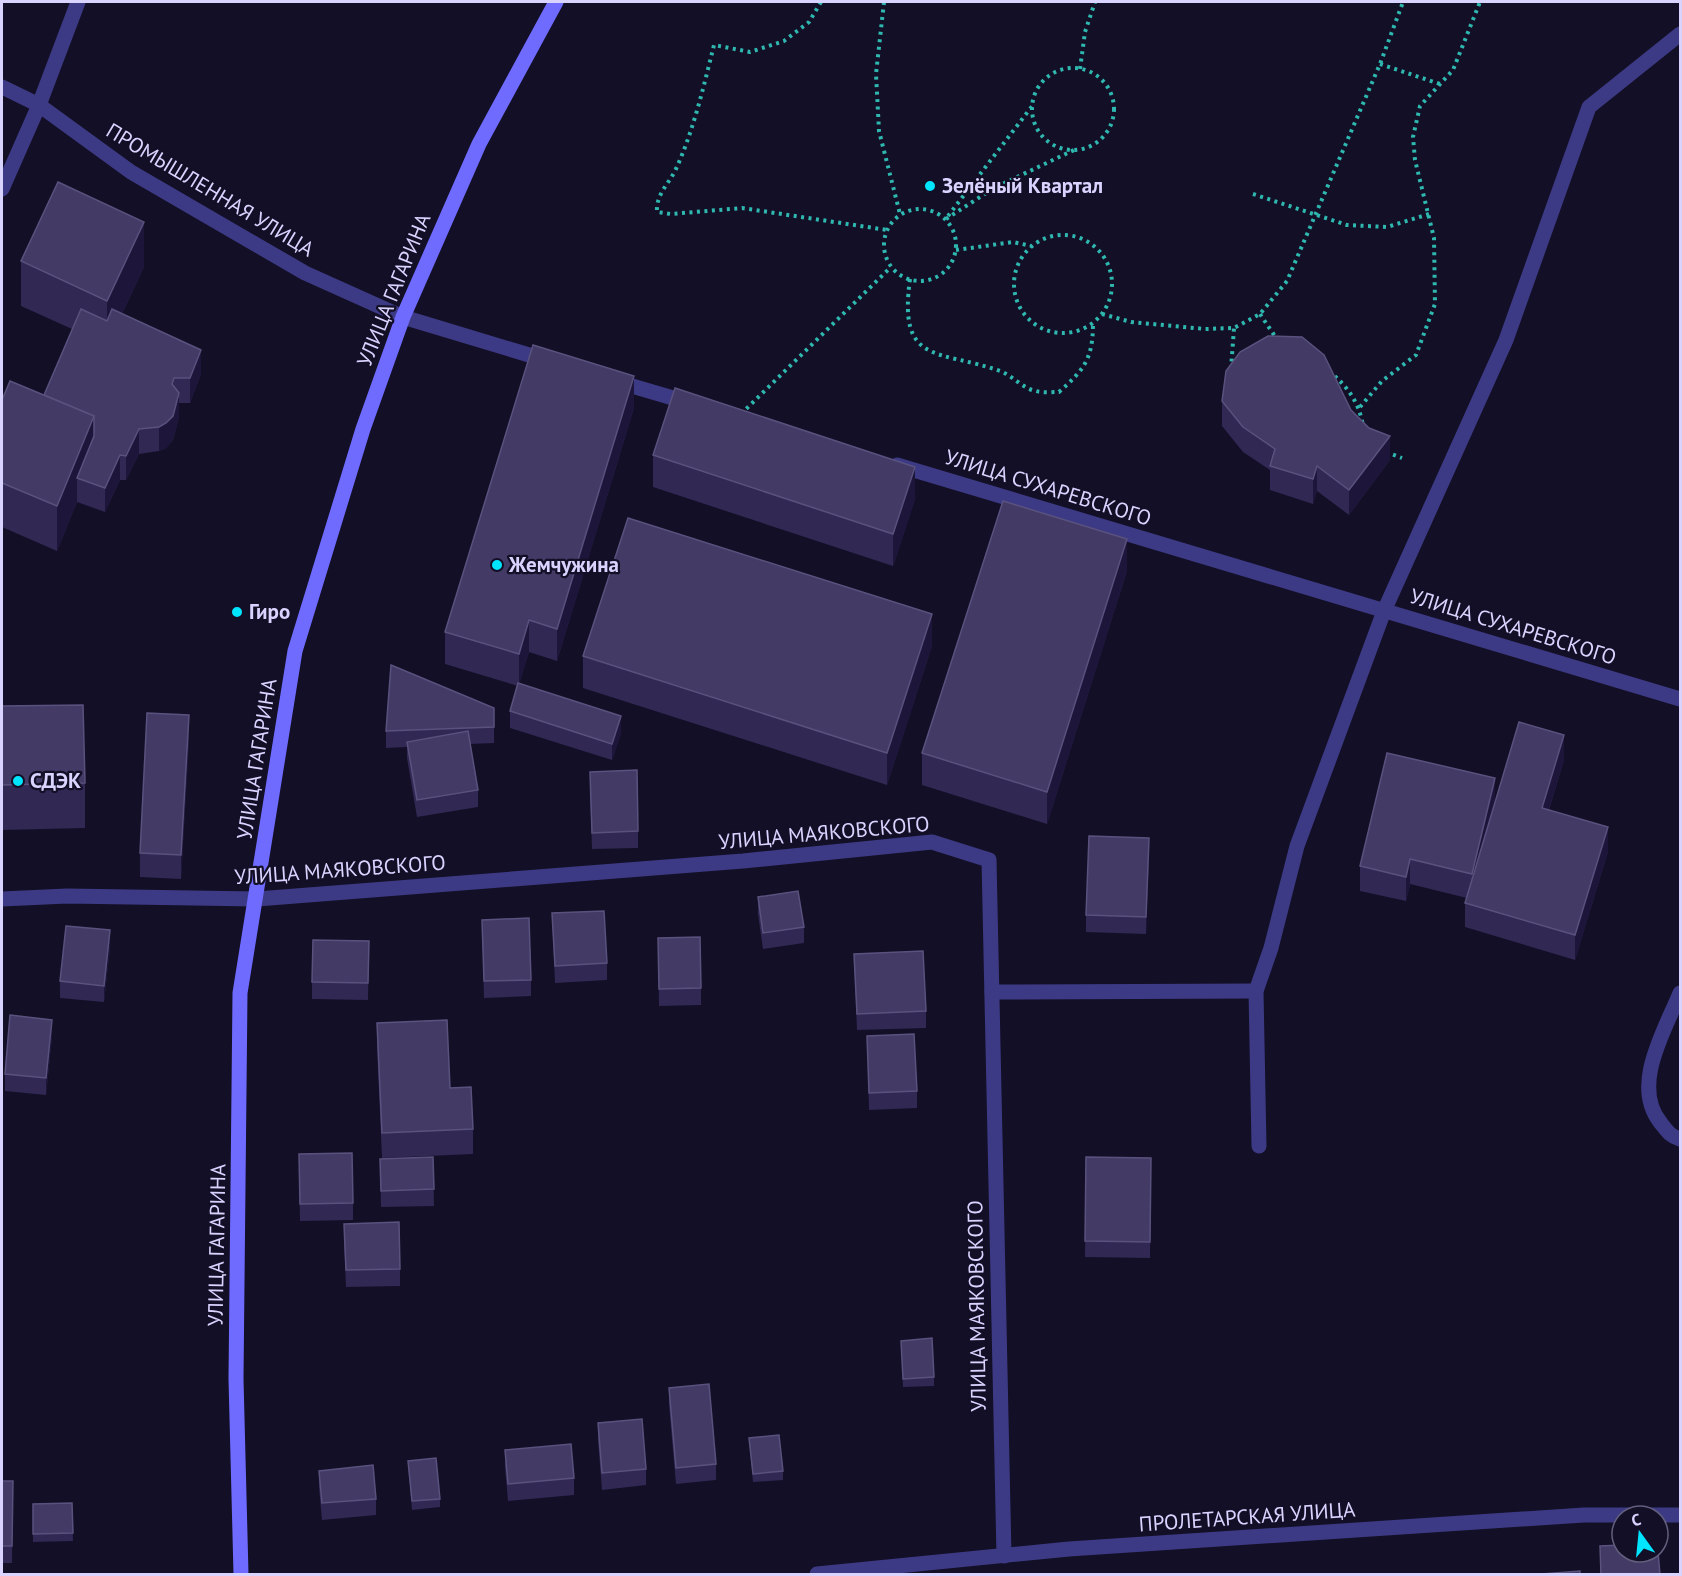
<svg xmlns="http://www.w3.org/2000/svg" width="1682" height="1576" viewBox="0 0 1682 1576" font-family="'PT Sans',sans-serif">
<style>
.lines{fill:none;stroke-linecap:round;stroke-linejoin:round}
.path{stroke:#2fb8b0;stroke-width:4;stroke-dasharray:3 4.5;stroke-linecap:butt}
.service{stroke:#3d3a85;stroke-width:15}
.minor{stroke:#3d3a85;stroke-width:15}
.tertiary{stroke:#3d3a85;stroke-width:15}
.secondary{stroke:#6f6bff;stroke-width:15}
.wall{fill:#312854}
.shaded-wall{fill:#1d163a}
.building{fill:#433a66;stroke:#5a527e;stroke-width:1.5}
.poi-dot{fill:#00e5ff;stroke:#130f26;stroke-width:2}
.labels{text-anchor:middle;stroke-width:4.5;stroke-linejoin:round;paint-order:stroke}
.poi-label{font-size:21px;font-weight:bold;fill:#d9d4ff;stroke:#130f26;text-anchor:start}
.street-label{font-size:21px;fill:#d9d4ff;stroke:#130f26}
</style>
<rect width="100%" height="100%" fill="#130f26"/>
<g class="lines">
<g class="path">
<path d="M821,2L809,22L784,41L750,52L714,45C704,85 693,133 675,171C667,186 656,195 657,212L671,214L742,208L887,230"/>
<path d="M884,2L876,74L879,131L900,214"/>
<path d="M1380,64L1440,84"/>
<circle cx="1073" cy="109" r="41"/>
<path d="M1080,69L1085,32L1095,2"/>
<path d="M1253,194L1347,225L1387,227L1429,214"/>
<circle cx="920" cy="245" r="36"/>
<path d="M948,216L1033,105"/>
<path d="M946,219L994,188L1074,150"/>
<circle cx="1063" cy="284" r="49"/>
<path d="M956,250L1013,242L1031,246"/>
<path d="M910,279C898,366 938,349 1000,371C1012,375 1023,389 1036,391C1043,393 1052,392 1059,392C1085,369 1093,358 1093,323"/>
<path d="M1102,314L1131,322L1205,329L1234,328L1260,314L1287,281L1380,64L1403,2"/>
<path d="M1260,314L1278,341"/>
<path d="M1231,369L1234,328"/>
<path d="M1329,371C1348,387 1359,402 1363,426"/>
<path d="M1360,407L1382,381L1416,355L1435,304L1434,238L1415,160L1413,137L1420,106L1453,70L1480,2"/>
<path d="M741,414L891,267"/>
<path d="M1386,452L1402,458"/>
</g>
<g class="service">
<path d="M992,992L1256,991"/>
<path d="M1259,1146L1256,991L1271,948L1297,846L1384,611L1506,340L1589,107L1680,34"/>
</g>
<g class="minor">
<path d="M2,189L39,105L78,2"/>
<path d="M403,317L549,361"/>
<path d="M615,381L690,403"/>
<path d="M897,465L1680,699"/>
<path d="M2,899L67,896L257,899L743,861L932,842L989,860L1004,1556"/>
<path d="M1680,993C1665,1030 1631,1085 1660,1122C1667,1131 1670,1136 1680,1139"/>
<path d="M817,1574L1069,1549L1584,1515H1680"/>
</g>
<path class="tertiary" d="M2,87L39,105L131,172L305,273L403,317"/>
<path class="secondary" d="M241,1574L236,1379L240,993L295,651L363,429L403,317L479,144L556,2"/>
</g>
<g class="wall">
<path d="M21,261L144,267L122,314L201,374L190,403H179V417L173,440L166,448L159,451L139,454L126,480H120L105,512L77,502L57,551L2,527V400L44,395L72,329L21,306Z"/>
<path d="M1222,401L1351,410L1390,460L1349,515L1317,491L1313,504L1270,490V470L1243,452L1222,426Z"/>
<path d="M634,408L557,661L529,652L519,684L621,733L612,760L510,728V711L518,686L445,664V632Z"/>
<path d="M653,455L915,499L893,566L653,487Z"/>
<path d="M1127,571L1047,824L922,785V753Z"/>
<path d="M932,646L887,785L583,688V656Z"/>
<path d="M2,706L85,783V828L2,830Z"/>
<path d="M494,708V743L470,744L478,790V807L417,817L407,758V747L386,748V731Z"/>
<path d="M189,740L181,879L140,877V853Z"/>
<path d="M1564,760L1549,810L1608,852L1575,960L1465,927V903L1467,898L1410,884L1406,901L1360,891V866L1495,803Z"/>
<path d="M590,789L638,831V848L592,849Z"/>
<path d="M1149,855L1146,934L1086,932V915Z"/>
<path d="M758,897L804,927V943L763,949L758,914Z"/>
<path d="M552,913L607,963V980L555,983Z"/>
<path d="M482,920L531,980V996L484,998Z"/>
<path d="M658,938L701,988V1005L659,1006Z"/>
<path d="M369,941L368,1000L312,999V982Z"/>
<path d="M110,947L104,1002L60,998V981Z"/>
<path d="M854,954L926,1011V1028L857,1030Z"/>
<path d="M377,1023L450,1088L473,1129V1154L382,1158L377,1047Z"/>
<path d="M52,1036L46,1095L5,1091V1074Z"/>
<path d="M867,1036L917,1091V1108L869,1110Z"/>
<path d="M433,1157L434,1206L381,1207L380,1159Z"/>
<path d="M1086,1157L1151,1158L1150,1258L1085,1257Z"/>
<path d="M299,1171L353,1203V1220L300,1221Z"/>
<path d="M344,1240L400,1269V1286L346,1287Z"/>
<path d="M901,1341L934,1377V1386L903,1387Z"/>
<path d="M669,1388L716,1464V1480L676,1484L669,1405Z"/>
<path d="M598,1423L646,1469V1485L602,1490L598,1440Z"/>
<path d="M749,1438L783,1471V1480L753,1482Z"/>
<path d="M505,1450L574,1478V1495L508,1501L505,1467Z"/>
<path d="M408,1461L440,1499V1507L412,1510Z"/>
<path d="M319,1471L376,1499V1515L322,1520L319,1488Z"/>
<path d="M2,1481H13L12,1563H2Z"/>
<path d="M72,1503L73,1541L33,1542V1504Z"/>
<path d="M1600,1546L1660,1575H1600Z"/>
</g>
<g class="shaded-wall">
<path d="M144,222V267L107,346V301Z"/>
<path d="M201,350V374L190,403V378Z"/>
<path d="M634,376V408L557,661V629Z"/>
<path d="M179,393V417L173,440L166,448L159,451V427Z"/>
<path d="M94,416V461L77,478V502L57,551V506Z"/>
<path d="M139,429V454L126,480V456Z"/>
<path d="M1390,436V460L1349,515V490Z"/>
<path d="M120,455V480L105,512V488Z"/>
<path d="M1317,466V491L1313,504V479Z"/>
<path d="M915,467V499L893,566V534Z"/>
<path d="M1127,539V571L1047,824V792Z"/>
<path d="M932,614V646L887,785V753Z"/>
<path d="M529,620V652L519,686V654Z"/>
<path d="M189,715V740L181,879V855Z"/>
<path d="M621,716V733L612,760V744Z"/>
<path d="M1564,735V760L1542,832V808Z"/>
<path d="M1495,778V803L1472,899V874Z"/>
<path d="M1608,827V852L1575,960V935Z"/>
<path d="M1149,838V855L1146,934V917Z"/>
<path d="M1410,859V884L1406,901V877Z"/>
<path d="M110,930V947L104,1002V986Z"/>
<path d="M52,1020V1036L46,1095V1078Z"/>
</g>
<g class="building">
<path d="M58,182L144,222L107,301L21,261Z"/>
<path d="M81,309L107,321L112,309L201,350L190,378H174L172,384L179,393L173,416L166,423L159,427L139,429L126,456L120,455L105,488L77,478L94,436V416L44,395Z"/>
<path d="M1268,336L1302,337L1324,355L1351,410L1369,428L1390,436L1349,490L1317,466L1313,479L1270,466L1275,449L1243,427L1222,401L1226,371L1240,352Z"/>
<path d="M533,345L634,376L557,629L529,620L519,654L445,632Z"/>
<path d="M10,381L94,416L57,506L2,483V400Z"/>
<path d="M675,388L915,467L893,534L653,455Z"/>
<path d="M1003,501L1127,539L1047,792L922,753Z"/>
<path d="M628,518L932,614L887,753L583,656Z"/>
<path d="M391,665L494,708V727L386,731Z"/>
<path d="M518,683L621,716L612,744L510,711Z"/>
<path d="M83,705L85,783L2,785V706Z"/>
<path d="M147,713L189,715L181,855L140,853Z"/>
<path d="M1519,722L1564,735L1542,808L1608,827L1575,935L1465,903Z"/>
<path d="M468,731L478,790L417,800L407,742Z"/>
<path d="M1387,753L1495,778L1472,874L1410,859L1406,877L1360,866Z"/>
<path d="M637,770L638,831L592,833L590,772Z"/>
<path d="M1089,836L1149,838L1146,917L1086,915Z"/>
<path d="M798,891L804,927L763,933L758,897Z"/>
<path d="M604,911L607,963L555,966L552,913Z"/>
<path d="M529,918L531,980L484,981L482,920Z"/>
<path d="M66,926L110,930L104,986L60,981Z"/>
<path d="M700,937L701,988L659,989L658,938Z"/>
<path d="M313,940L369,941L368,983L312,982Z"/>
<path d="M923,951L926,1011L857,1014L854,954Z"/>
<path d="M10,1015L52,1020L46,1078L5,1074Z"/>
<path d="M447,1020L450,1088L471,1087L473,1129L382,1133L377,1023Z"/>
<path d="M914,1034L917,1091L869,1093L867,1036Z"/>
<path d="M352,1153L353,1203L300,1204L299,1154Z"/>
<path d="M433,1157L434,1189L381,1191L380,1159Z"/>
<path d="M1086,1157L1151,1158L1150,1242L1085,1241Z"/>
<path d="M399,1222L400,1269L346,1270L344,1224Z"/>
<path d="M932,1338L934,1377L903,1379L901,1341Z"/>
<path d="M709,1384L716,1464L676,1468L669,1388Z"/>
<path d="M642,1419L646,1469L602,1473L598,1423Z"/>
<path d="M779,1435L783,1471L753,1474L749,1438Z"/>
<path d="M571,1444L574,1478L508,1484L505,1450Z"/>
<path d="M436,1458L440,1499L412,1501L408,1461Z"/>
<path d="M373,1465L376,1499L322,1503L319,1471Z"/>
<path d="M2,1481H13L12,1546H2Z"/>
<path d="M72,1503L73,1533L33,1534V1504Z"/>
<path d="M1622,1545V1552L1658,1551L1660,1575H1601L1600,1546Z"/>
<path d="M1580,1571V1575H1528Z"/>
</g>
<g class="poi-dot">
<circle cx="930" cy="186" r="6"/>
<circle cx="497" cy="565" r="6"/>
<circle cx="237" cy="612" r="6"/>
<circle cx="18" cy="781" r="6"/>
</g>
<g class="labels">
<g class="poi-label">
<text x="942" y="193">Зелёный Квартал</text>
<text x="509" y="572">Жемчужина</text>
<text x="249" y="619">Гиро</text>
<text x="30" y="788">СДЭК</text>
</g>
<g class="street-label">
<text transform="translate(210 190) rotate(31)" y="7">ПРОМЫШЛЕННАЯ УЛИЦА</text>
<text transform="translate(394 290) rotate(-68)" y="7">УЛИЦА ГАГАРИНА</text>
<text transform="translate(1048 488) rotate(17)" y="7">УЛИЦА СУХАРЕВСКОГО</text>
<text transform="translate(1513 627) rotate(17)" y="7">УЛИЦА СУХАРЕВСКОГО</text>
<text transform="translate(257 759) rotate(-81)" y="7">УЛИЦА ГАГАРИНА</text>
<text transform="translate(824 833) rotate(-5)" y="7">УЛИЦА МАЯКОВСКОГО</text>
<text transform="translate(340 870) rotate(-4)" y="7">УЛИЦА МАЯКОВСКОГО</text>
<text transform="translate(217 1245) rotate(-89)" y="7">УЛИЦА ГАГАРИНА</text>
<text transform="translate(977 1306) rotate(-91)" y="7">УЛИЦА МАЯКОВСКОГО</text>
<text transform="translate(1247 1517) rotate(-4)" y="7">ПРОЛЕТАРСКАЯ УЛИЦА</text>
</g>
</g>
<rect width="1682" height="1576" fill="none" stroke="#d9d4ff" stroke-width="6"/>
<g transform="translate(1640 1534) rotate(345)"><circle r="28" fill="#130f26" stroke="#625e7d" stroke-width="1.5"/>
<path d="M0-4.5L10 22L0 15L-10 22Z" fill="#00e5ff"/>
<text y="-9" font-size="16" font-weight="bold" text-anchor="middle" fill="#d9d4ff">С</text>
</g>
</svg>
